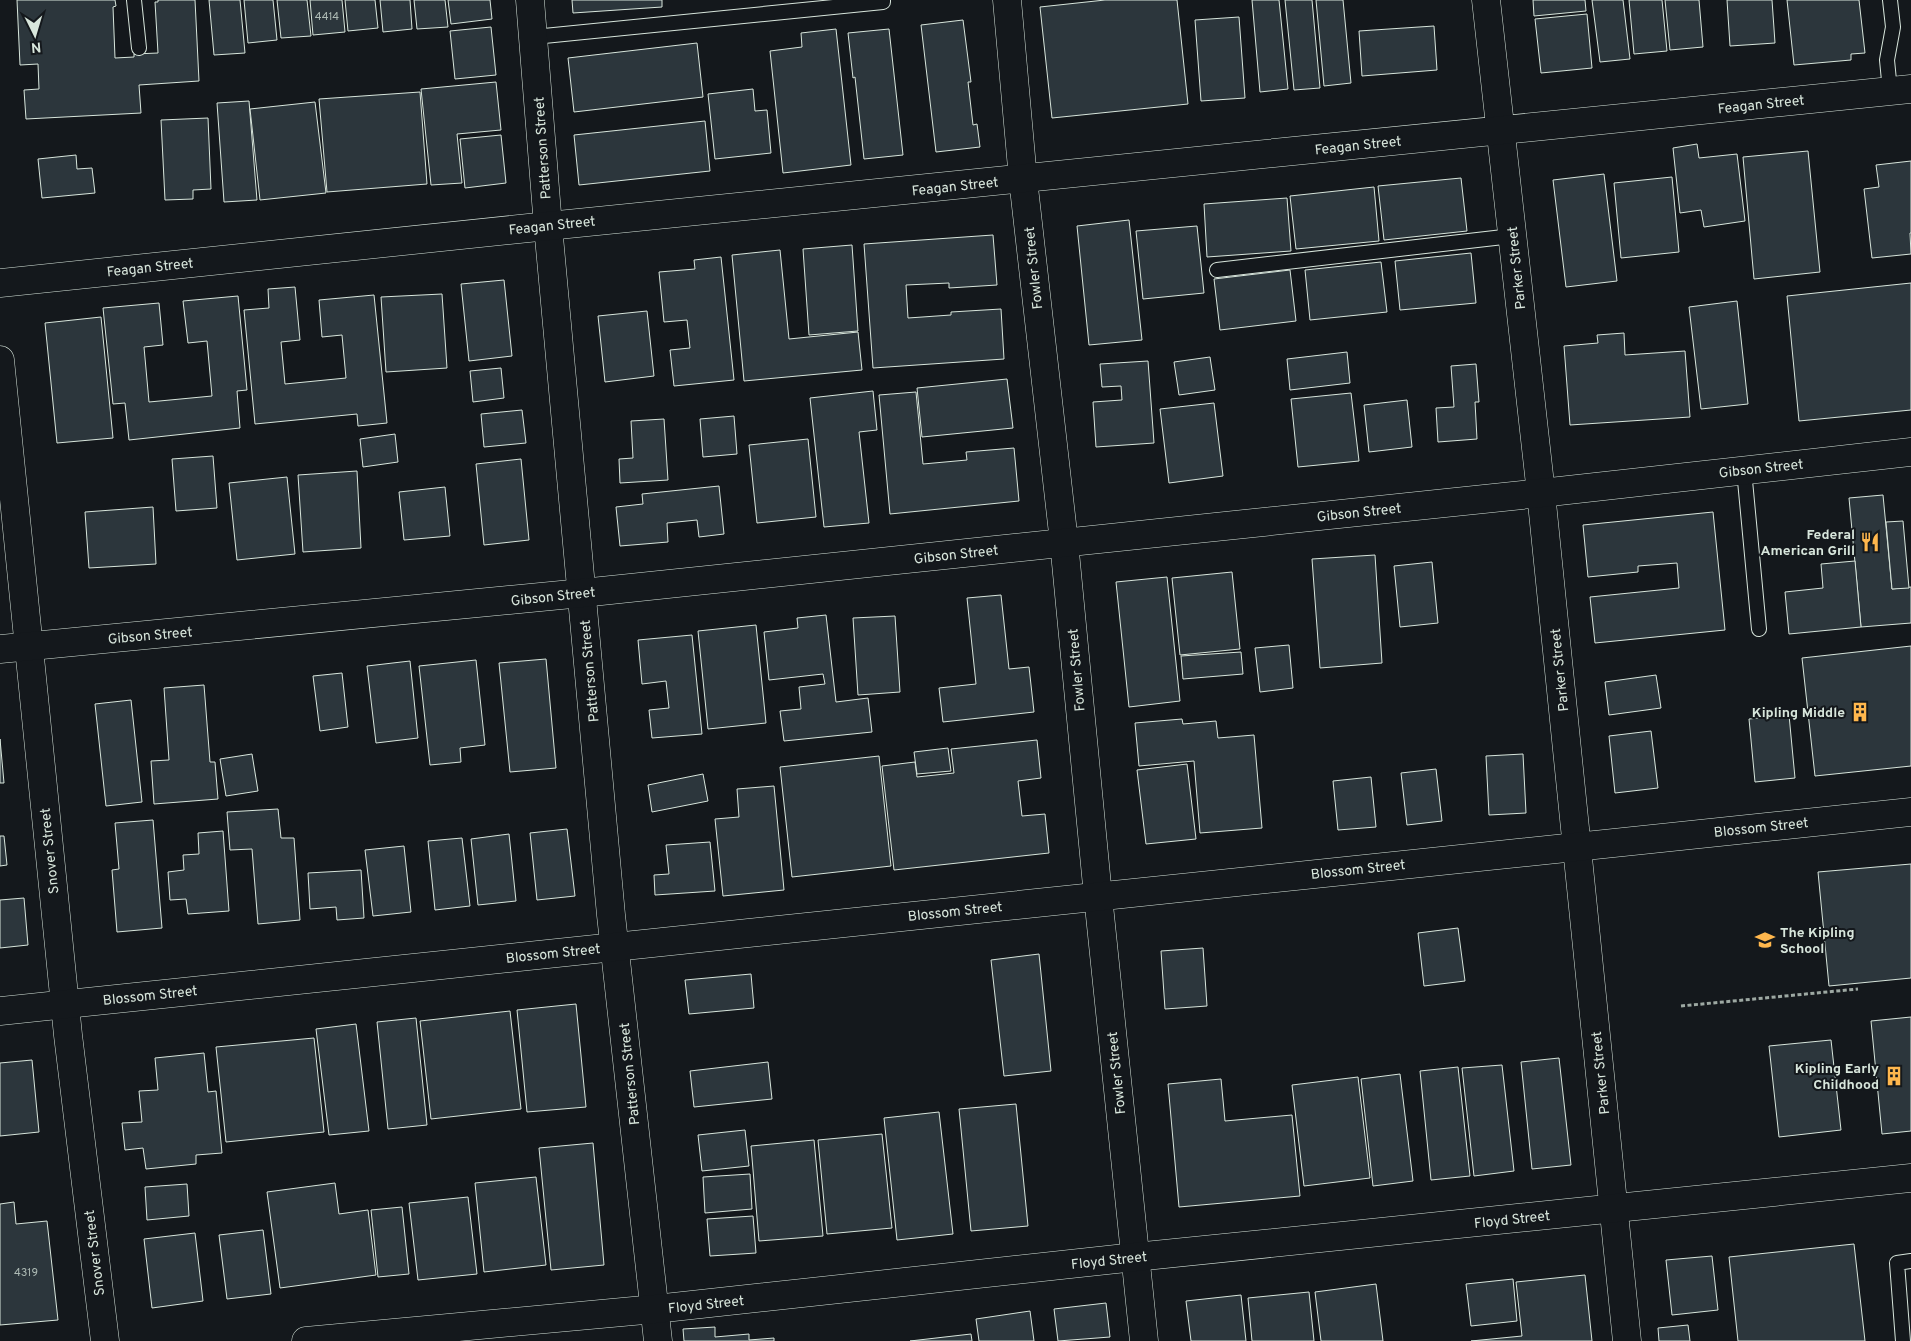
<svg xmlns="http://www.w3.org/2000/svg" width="1911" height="1341" viewBox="0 0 1911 1341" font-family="Overpass,sans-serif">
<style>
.building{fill:#2c363c;stroke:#d8e6dc}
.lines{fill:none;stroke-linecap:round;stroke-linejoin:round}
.lane-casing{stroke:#d8e6dc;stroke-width:16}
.street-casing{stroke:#d8e6dc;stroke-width:29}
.secondary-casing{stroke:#d8e6dc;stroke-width:29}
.path{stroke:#9da8a2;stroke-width:3;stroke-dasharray:4 2.5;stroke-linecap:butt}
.lane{stroke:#14181c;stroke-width:14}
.street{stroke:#14181c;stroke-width:28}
.secondary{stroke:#14181c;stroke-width:28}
.labels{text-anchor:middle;stroke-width:4;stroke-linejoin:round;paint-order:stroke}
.number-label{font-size:11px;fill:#adbab4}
.street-label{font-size:14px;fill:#d8e6dc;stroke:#14181c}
.poi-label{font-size:14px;font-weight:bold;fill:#d8e6dc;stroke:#14181c;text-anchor:end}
</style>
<rect width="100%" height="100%" fill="#14181c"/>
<g class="building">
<path d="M17,0H115L116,6L113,7L115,58L134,57V54L158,53L155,2H158V0H195L199,81L139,85L141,113L26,119L24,90L39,89L38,64L20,65Z"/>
<path d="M209,0H240L245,53L214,55Z"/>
<path d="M244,0H273L277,40L248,43Z"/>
<path d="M277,0H307L311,36L281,38Z"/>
<path d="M310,0H342L345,32L313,35Z"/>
<path d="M345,0H375L378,28L348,31Z"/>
<path d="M380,0H410L412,29L383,32Z"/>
<path d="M414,0H445L448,27L417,29Z"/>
<path d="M448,0H490L492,19L451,24Z"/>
<path d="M572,0H662V7L573,13Z"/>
<path d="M1105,0H1177L1188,104L1052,118L1040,7Z"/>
<path d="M1252,0H1279L1288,89L1260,92Z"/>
<path d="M1285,0H1312L1320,88L1294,90Z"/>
<path d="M1316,0H1343L1351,83L1324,86Z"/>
<path d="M1533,0H1585L1586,11L1534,16Z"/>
<path d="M1592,0H1623L1630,59L1600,62Z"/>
<path d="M1629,0H1662L1667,51L1634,54Z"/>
<path d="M1665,0H1699L1703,47L1670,50Z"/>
<path d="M1727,0H1772L1775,43L1730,46Z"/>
<path d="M1787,0H1859L1865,53L1851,54V60L1794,65Z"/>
<path d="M1587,14L1592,68L1541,73L1535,19Z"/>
<path d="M1239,17L1245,98L1201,101L1195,20Z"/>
<path d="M963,20L971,82H968L973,125L977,124L980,147L936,152L921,25Z"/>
<path d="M1434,26L1437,70L1362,76L1359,31Z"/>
<path d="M491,27L496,75L455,79L450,31Z"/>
<path d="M836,29L851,165L783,173L770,51L802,47L801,33Z"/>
<path d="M889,29L903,155L864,159L855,77L853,78L848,33Z"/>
<path d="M697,43L703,97L574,112L568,58Z"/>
<path d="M496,82L501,130L457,134L462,183L431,185L421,89Z"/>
<path d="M753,89L755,111L767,110L771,153L715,159L708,94Z"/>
<path d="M420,92L427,184L327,192L319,99Z"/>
<path d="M249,101L257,200L224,202L217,103Z"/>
<path d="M315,102L326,193L260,200L250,109Z"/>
<path d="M208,118L211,189L193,190V199L165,200L161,120Z"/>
<path d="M705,121L710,171L579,185L574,135Z"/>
<path d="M501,135L506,183L465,188L460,139Z"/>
<path d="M1697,144L1699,158L1737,154L1745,221L1704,227L1701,210L1680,213L1673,148Z"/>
<path d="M1808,151L1820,272L1754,279L1743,157Z"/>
<path d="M76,155L77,169L92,168L95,193L42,198L38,159Z"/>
<path d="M1911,161V233H1910L1911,254L1872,258L1864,189L1879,187L1876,165Z"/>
<path d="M1604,174L1617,281L1566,287L1553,180Z"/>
<path d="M1672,177L1679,252L1621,258L1614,183Z"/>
<path d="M1461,178L1467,231L1384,240L1378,186Z"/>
<path d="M1374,187L1379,241L1296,249L1290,196Z"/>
<path d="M1287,198L1291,251L1207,257L1204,204Z"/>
<path d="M1129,220L1142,340L1089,345L1077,226Z"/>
<path d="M1197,226L1204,293L1143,299L1136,231Z"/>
<path d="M993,235L997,285L949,288V283L906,285L908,318L951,315V312L1001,309L1004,359L873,368L864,244Z"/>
<path d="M852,245L858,331L809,335L803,249Z"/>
<path d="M780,250L789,339L858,332L862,370L744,381L732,255Z"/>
<path d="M1471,253L1476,303L1400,310L1395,261Z"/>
<path d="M721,257L734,380L674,386L670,350L690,348L687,320L664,322L659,272L695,269L694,260Z"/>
<path d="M1381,262L1387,312L1310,320L1305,270Z"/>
<path d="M1290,270L1296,321L1220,330L1214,279Z"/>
<path d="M504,280L512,356L469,361L461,284Z"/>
<path d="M1911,283V410L1799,421L1787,296Z"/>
<path d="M295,287L300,340L281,342L285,384L346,378L342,335L322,337L319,300L374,295L387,423L358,426L357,414L255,424L244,310L269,308L268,289Z"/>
<path d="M442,294L447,368L386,372L381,297Z"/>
<path d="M238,296L247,390L237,391L240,428L129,440L125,403L113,404L103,308L159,303L163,345L144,347L149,402L212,396L207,341L188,343L183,301Z"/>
<path d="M1737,301L1748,404L1701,409L1689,307Z"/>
<path d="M647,311L654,376L605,382L598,316Z"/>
<path d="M101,317L113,438L57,443L45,323Z"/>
<path d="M1624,333L1625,355L1685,351L1690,417L1570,425L1564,346L1598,343L1597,335Z"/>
<path d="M1347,352L1350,383L1290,390L1287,359Z"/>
<path d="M1210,357L1215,390L1179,395L1174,362Z"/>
<path d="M1148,361L1154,443L1096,447L1093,402L1122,400L1121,386L1102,387L1100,364Z"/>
<path d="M1476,364L1479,402H1475L1477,439L1438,442L1436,408L1454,407L1451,366Z"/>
<path d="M501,368L504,398L473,402L470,371Z"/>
<path d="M1007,379L1013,428L922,437L917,388Z"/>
<path d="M873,391L877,430L859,432L869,523L824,527L810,398Z"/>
<path d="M916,392L923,464L967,460L966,452L1014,448L1019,501L890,514L879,395Z"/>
<path d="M1351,393L1359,461L1298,467L1291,399Z"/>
<path d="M1407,400L1412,447L1369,452L1364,405Z"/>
<path d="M1214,403L1223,476L1169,483L1160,409Z"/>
<path d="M522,410L526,443L484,447L481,414Z"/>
<path d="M734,416L737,454L703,457L700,419Z"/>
<path d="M664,419L668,480L620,483L619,459L633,458L631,421Z"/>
<path d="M395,434L398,462L363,467L360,439Z"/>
<path d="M808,439L816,517L757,523L749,445Z"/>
<path d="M213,456L217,508L176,511L172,459Z"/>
<path d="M521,459L529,540L484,545L476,464Z"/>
<path d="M357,471L361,548L303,552L298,475Z"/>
<path d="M287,477L295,554L237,560L229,483Z"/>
<path d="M719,486L724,534L699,537L697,520L667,523L668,542L620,546L616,507L643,504L642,494Z"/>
<path d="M445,487L450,536L404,540L399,492Z"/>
<path d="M1883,495L1892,589L1911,587V623L1861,627L1849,498Z"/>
<path d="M153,507L156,564L89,568L85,512Z"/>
<path d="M1713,512L1725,630L1595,643L1590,597L1679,588L1677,563L1638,566V572L1588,577L1583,525Z"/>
<path d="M1903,521L1909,588L1892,589L1886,522Z"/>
<path d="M1375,555L1382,663L1320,668L1312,559Z"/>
<path d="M1855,561L1861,627L1789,634L1785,592L1823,588L1821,564Z"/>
<path d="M1432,562L1438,623L1400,627L1394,566Z"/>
<path d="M1232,572L1240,649L1180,655L1172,578Z"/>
<path d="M1167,577L1180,701L1129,707L1116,582Z"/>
<path d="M1001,595L1009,669L1029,667L1034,712L943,722L939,688L976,684L967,598Z"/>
<path d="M826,615L836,702L868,698L872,732L784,741L780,711L801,709L799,687L825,684L823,674L769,680L764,632L798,628L797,618Z"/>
<path d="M895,616L900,692L858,695L853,618Z"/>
<path d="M756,625L766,723L708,729L698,631Z"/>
<path d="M692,635L702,734L652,738L649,710L669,708L666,681L642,684L638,640Z"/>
<path d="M1289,645L1293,688L1260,692L1255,648Z"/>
<path d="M1911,646V766L1815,776L1802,658Z"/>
<path d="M1241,652L1243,674L1183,679L1181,656Z"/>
<path d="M546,659L556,768L510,772L499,663Z"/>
<path d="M476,660L485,745L460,748L461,762L430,765L419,666Z"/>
<path d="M410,661L418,738L376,743L367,666Z"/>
<path d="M342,673L348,727L320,731L313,676Z"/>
<path d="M1656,675L1661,708L1609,715L1605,682Z"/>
<path d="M204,685L210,762H215L218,799L154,804L151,761L169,760L164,688Z"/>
<path d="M131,700L142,802L106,806L95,704Z"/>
<path d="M1789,715L1795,778L1755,782L1749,719Z"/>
<path d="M1182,719L1183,724L1216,721L1218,738L1254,735L1262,828L1200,833L1194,761L1139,766L1135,723Z"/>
<path d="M1651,731L1658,788L1615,793L1609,736Z"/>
<path d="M0,739L4,783H0Z"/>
<path d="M1037,740L1041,778L1018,781L1022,816L1045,814L1049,853L894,870L882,766L915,762L917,777L954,773L951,749Z"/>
<path d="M948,748L951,771L917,774L914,752Z"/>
<path d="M252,754L258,791L226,796L220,759Z"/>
<path d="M1523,754L1526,813L1489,815L1486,756Z"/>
<path d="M879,756L891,866L792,877L780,767Z"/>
<path d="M1187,764L1196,839L1146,844L1137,770Z"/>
<path d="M1436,769L1442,821L1407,825L1401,773Z"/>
<path d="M703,774L708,801L652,812L648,785Z"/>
<path d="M1371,777L1376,827L1338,830L1333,781Z"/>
<path d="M774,786L784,890L723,896L715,819L739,817L737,789Z"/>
<path d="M278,809L281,838H294L300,920L258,924L252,849L230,850L227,812Z"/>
<path d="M153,820L162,928L117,932L112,870L119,869L115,823Z"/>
<path d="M567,829L575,896L537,900L530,833Z"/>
<path d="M223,831L229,911L188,914L186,899L170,900L168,872L184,870L183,855L199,854L198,833Z"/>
<path d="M509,834L516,901L478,905L471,839Z"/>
<path d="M0,836H4L7,865L0,866Z"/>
<path d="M462,838L470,906L435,910L428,841Z"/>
<path d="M710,842L715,891L655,895L654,875L669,874L666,845Z"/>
<path d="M404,846L411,912L373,916L365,850Z"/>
<path d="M1911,864V978L1829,986L1818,872Z"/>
<path d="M361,870L364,918L337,920L336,907L310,909L308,873Z"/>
<path d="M24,898L28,945L0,948V900Z"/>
<path d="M1458,928L1465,981L1424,986L1418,933Z"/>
<path d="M1203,948L1207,1006L1165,1009L1161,951Z"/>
<path d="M1039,954L1051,1071L1004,1076L991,960Z"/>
<path d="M751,974L754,1008L689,1014L685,980Z"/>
<path d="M576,1004L586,1107L527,1112L517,1010Z"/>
<path d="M510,1011L521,1109L431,1119L420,1021Z"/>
<path d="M1911,1017V1131L1882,1134L1871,1021Z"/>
<path d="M416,1018L427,1125L388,1129L377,1022Z"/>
<path d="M356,1024L369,1131L329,1135L316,1029Z"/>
<path d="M314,1038L324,1132L226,1142L216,1047Z"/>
<path d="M1831,1040L1841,1130L1779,1137L1769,1046Z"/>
<path d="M204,1053L208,1092L216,1091L222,1153L196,1155V1164L146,1169L143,1148L125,1150L122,1123L142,1122L139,1091L158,1090L155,1058Z"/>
<path d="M1559,1058L1571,1165L1532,1169L1521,1062Z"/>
<path d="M32,1060L39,1132L0,1136V1063Z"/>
<path d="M768,1062L772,1099L694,1107L690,1071Z"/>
<path d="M1502,1065L1514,1171L1474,1176L1462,1068Z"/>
<path d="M1458,1067L1470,1176L1431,1180L1420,1071Z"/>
<path d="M1400,1074L1413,1181L1373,1186L1361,1079Z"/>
<path d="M1358,1077L1370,1178L1304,1186L1292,1085Z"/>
<path d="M1221,1079L1225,1121L1292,1115L1300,1196L1179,1207L1168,1084Z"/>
<path d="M1016,1104L1028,1226L971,1231L959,1109Z"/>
<path d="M939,1112L953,1234L897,1240L884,1118Z"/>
<path d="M745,1130L749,1166L702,1171L698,1135Z"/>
<path d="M882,1134L892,1228L827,1234L818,1140Z"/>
<path d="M814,1140L823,1236L759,1241L751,1146Z"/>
<path d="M593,1143L604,1265L551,1270L539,1148Z"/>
<path d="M750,1174L752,1209L705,1213L703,1177Z"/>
<path d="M536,1177L546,1265L484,1272L475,1183Z"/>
<path d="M335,1183L339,1214L368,1210L376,1275L280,1288L267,1192Z"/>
<path d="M187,1184L189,1216L147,1220L145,1187Z"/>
<path d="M468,1197L477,1274L418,1280L409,1203Z"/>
<path d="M14,1202L16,1224L47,1221L58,1320L0,1325V1204Z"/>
<path d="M402,1207L409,1274L378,1277L371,1210Z"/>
<path d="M753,1216L756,1253L710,1256L707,1219Z"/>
<path d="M263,1230L271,1294L227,1299L219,1235Z"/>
<path d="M195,1233L203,1301L152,1308L144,1239Z"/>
<path d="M1854,1244L1865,1341H1738L1729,1257Z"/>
<path d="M1712,1256L1718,1310L1672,1315L1666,1260Z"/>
<path d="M1585,1275L1592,1341H1471L1522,1336L1516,1282Z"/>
<path d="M1513,1279L1517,1321L1471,1326L1466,1284Z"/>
<path d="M1376,1284L1383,1341H1321L1315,1292Z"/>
<path d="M1309,1292L1314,1341H1252L1248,1298Z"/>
<path d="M1241,1295L1246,1341H1191L1186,1301Z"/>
<path d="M1106,1303L1110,1337L1058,1341L1054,1309Z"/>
<path d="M1030,1311L1034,1341H979L976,1319Z"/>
<path d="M1688,1325L1690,1341H1659L1658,1328Z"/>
<path d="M715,1327V1337L749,1334V1340L774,1338V1341H684L683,1329Z"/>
<path d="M971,1334L972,1341H910Z"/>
</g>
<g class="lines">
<defs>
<g id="lane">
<path d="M134,0L139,48"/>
<path d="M1890,0L1893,27L1887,60L1890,91"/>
<path d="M534,37L883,2V0"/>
<path d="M1217,270L1512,236"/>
<path d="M1744,470L1759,629"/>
<path d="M1903,1341L1897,1263L1911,1261"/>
</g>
<g id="street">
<path d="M530,0L548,226L611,915L658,1341"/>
<path d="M1007,0L1023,179L1064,542L1098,896L1144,1341"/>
<path d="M1486,0L1541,493L1627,1341"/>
<path d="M0,360L68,1035L105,1341"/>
<path d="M0,649L582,593L1541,493L1911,452"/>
<path d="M0,1011L1911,812"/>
<path d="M306,1341L655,1309L1135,1257L1911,1178"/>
</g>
<path id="secondary" d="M0,283L548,226L1911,89"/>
</defs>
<use href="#lane" class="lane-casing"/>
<use href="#street" class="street-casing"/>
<use href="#secondary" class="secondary-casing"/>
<path class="path" d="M1681,1006L1858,989"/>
<use href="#lane" class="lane"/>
<use href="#street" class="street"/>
<use href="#secondary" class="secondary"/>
</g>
<defs>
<symbol id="restaurant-bare" viewBox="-9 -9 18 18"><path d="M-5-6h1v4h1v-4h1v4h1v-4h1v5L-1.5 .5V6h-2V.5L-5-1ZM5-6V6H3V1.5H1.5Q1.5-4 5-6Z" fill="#ffb74d" stroke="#14181c" stroke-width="2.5" paint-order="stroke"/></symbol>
<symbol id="building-bare" viewBox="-9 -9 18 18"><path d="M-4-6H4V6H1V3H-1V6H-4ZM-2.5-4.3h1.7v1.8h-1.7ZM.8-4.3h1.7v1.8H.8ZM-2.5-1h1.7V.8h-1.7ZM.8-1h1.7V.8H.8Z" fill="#ffb74d" stroke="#14181c" stroke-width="2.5" paint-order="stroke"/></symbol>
<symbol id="school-bare" viewBox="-9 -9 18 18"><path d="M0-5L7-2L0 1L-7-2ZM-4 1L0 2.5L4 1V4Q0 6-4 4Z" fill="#ffb74d" stroke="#14181c" stroke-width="2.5" paint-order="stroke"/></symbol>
</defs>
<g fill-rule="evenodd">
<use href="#restaurant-bare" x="1856" y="528" width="28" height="28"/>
<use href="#building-bare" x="1846" y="698" width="28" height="28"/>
<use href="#school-bare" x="1751" y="926" width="28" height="28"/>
<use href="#building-bare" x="1880" y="1062" width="28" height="28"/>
</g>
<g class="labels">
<g class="number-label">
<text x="327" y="20">4414</text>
<text x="26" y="1276">4319</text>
</g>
<g class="street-label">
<text transform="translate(1761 104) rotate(-6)" y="5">Feagan Street</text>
<text transform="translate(1358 145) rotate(-6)" y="5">Feagan Street</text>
<text transform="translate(542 148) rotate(-94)" y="5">Patterson Street</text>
<text transform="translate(955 186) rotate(-6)" y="5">Feagan Street</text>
<text transform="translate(552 225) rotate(-6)" y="5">Feagan Street</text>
<text transform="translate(150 267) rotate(-6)" y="5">Feagan Street</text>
<text transform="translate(1033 268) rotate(-96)" y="5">Fowler Street</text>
<text transform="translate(1516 268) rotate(-96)" y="5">Parker Street</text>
<text transform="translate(1761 468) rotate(-6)" y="5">Gibson Street</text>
<text transform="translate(1359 512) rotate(-6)" y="5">Gibson Street</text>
<text transform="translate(956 554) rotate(-6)" y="5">Gibson Street</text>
<text transform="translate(553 596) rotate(-6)" y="5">Gibson Street</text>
<text transform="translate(150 635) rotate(-5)" y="5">Gibson Street</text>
<text transform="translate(1076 670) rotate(-95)" y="5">Fowler Street</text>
<text transform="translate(1559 670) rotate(-96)" y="5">Parker Street</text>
<text transform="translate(589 671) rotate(-95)" y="5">Patterson Street</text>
<text transform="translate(1761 827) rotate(-6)" y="5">Blossom Street</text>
<text transform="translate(49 851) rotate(-96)" y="5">Snover Street</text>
<text transform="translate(1358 869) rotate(-6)" y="5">Blossom Street</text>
<text transform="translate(955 911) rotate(-6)" y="5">Blossom Street</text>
<text transform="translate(553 953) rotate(-6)" y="5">Blossom Street</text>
<text transform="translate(150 995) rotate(-6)" y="5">Blossom Street</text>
<text transform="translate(1116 1073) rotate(-96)" y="5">Fowler Street</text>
<text transform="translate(1600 1073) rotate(-96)" y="5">Parker Street</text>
<text transform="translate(629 1074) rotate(-96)" y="5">Patterson Street</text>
<text transform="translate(1512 1219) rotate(-6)" y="5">Floyd Street</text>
<text transform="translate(94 1253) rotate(-97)" y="5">Snover Street</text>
<text transform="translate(1109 1260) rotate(-6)" y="5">Floyd Street</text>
<text transform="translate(706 1304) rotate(-6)" y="5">Floyd Street</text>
</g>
<g class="poi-label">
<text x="1855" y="539">Federal<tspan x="1855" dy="16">American Grill</tspan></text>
<text x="1845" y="717">Kipling Middle</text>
<text x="1780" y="937" text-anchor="start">The Kipling<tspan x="1780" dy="16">School</tspan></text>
<text x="1879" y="1073">Kipling Early<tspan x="1879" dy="16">Childhood</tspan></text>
</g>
</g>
<g transform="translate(35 35) rotate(175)" stroke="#14181c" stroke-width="4" paint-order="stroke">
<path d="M0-4L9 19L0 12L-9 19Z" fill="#d8e6dc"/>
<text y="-8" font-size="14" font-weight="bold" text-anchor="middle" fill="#d8e6dc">N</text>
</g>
</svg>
